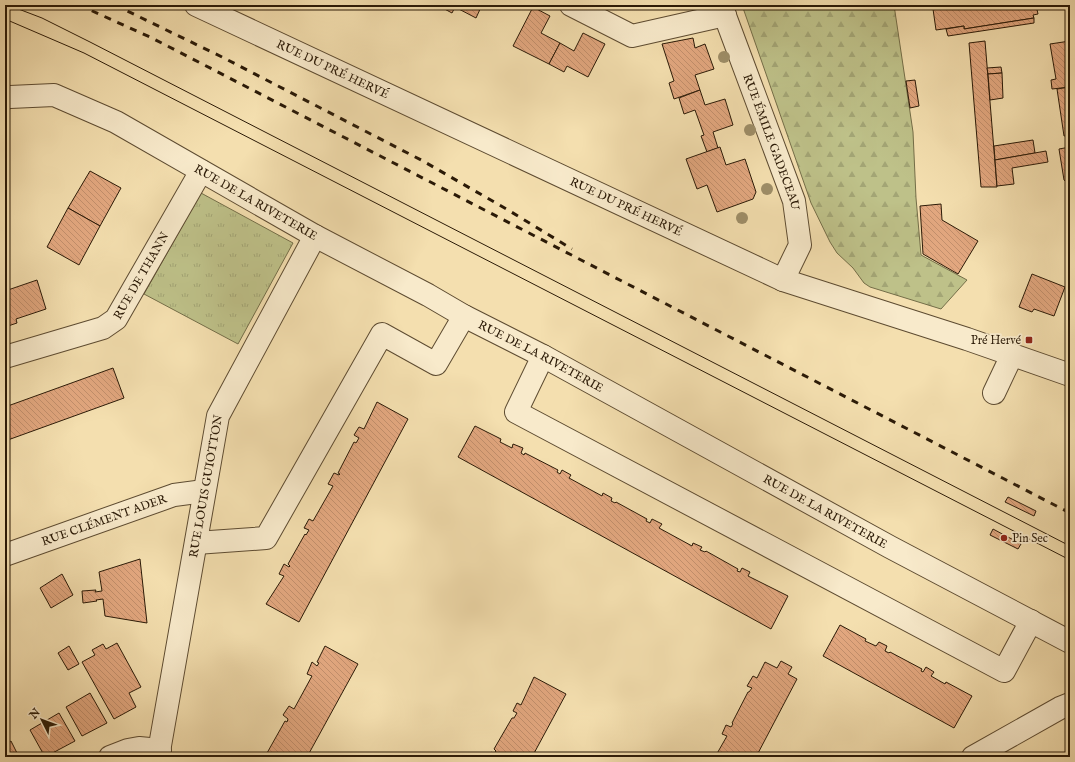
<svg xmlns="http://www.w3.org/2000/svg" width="1075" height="762" viewBox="0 0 1075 762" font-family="'IM FELL English',serif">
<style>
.grass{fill:url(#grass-tufts);stroke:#746e48}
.forest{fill:url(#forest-firs);stroke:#746e48}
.building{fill:url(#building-back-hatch);stroke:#2b1a07}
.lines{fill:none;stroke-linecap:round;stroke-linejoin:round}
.minor-casing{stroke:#5d4b31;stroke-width:24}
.minor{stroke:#f8eacb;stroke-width:22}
.tram{stroke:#2b1a07;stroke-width:1}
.rail{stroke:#2b1a07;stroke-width:3;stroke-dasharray:7 7;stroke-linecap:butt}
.tree{fill:#9e8e68}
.poi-dot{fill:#8f2418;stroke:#f8eacb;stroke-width:1.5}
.labels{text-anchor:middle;stroke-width:3.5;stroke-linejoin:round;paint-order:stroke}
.street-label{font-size:12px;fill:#2b1a07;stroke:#f8eacb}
.poi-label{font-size:12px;fill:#2b1a07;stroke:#f8eacb;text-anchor:end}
</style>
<defs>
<pattern id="grass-tufts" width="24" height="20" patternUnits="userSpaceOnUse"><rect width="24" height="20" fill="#bec189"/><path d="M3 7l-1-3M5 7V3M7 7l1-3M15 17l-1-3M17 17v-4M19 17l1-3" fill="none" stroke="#a3a575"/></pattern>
<pattern id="forest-firs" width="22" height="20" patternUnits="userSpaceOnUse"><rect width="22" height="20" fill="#bec189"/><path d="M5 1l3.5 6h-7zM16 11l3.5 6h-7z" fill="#a3a575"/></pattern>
<pattern id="building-back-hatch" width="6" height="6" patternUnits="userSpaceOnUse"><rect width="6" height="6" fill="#e2a77f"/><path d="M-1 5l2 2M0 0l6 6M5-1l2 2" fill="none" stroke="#c28f6c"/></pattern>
</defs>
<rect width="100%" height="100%" fill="#f4dfaf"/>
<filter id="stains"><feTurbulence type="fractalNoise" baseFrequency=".005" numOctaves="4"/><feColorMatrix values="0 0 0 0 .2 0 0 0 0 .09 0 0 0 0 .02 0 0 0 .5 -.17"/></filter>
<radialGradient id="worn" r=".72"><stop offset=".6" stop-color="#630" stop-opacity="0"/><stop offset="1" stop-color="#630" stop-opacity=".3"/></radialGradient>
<path class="grass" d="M201,193L293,243L238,344L144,294Z"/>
<path class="forest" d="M742,5H894L913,132L916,198L921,255L967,280L941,309L870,287L864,283L853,268L837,253L830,242L811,203Z"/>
<g class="building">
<path d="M437,5H482L476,18L455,7L452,13Z"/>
<path d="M955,5H1036L1038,14L1033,15L1034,18L964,29V26L936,30L933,9Z"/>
<path d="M533,7L550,16L541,33L560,43L549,64L513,46Z"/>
<path d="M1034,18V23L948,36L946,29L964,26V29Z"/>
<path d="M583,33L605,44L588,77L567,66L564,72L549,64L560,43L574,51Z"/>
<path d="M693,38L695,48L705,44L714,69L695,75L700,90L674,99L669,83L674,81L662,44Z"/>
<path d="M985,41L997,187H981L969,43Z"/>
<path d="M1070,41V87L1052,89L1051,80L1056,79L1050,44Z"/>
<path d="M1001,67L1002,73L988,74L987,68Z"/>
<path d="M1002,73L1003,98L990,100L988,74Z"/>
<path d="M915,80L919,106L910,108L906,81Z"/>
<path d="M1070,87V135L1064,136L1057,89Z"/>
<path d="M700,90L705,105L725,99L733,125L713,132L718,148L707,152L701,136L704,135L695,110L684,114L679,98Z"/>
<path d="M1033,140L1035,153L995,160L994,146Z"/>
<path d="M720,147L726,165L745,159L756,192L753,199L717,212L707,185L697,189L686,159Z"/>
<path d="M1070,147V185L1064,180L1059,149Z"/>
<path d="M1046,151L1048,162L1012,168L1014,184L997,186L995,160Z"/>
<path d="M90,171L121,188L100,226L68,208Z"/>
<path d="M941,204L942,220L978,241L958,274L923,254L920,206Z"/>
<path d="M68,208L100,226L79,265L47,247Z"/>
<path d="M1032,274L1065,287L1054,316L1034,309L1032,312L1019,307Z"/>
<path d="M37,280L46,309L16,319L17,323L5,327V291Z"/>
<path d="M113,368L124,398L5,441V407Z"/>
<path d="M377,402L408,419L299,622L266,604L284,576L279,574L284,564L289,567L290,566L288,564L305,534L306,535L309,530L304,528L309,519L313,521L333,486L328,484L334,473L339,475L340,474L338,473L354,442L356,443L359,438L354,435L359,427L364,429Z"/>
<path d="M475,426L501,439L500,442L512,448L513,444L523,448L521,453L524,455L525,453L558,470L557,472L560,474L562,470L571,475L569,478L602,496L603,493L612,498L611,501L615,503L616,502L647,519L646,521L650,523L652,519L662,524L659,528L692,546L693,543L702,547L700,550L705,552L706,551L738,569L737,571L740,572L742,568L750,572L748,576L788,596L771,629L458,457Z"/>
<path d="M1008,497L1036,511L1034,516L1005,502Z"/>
<path d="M993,529L1021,544L1018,549L990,535Z"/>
<path d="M140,559L147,623L105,616L103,599L96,600L97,601L83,603L82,591L96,590L95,592L102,591L99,572Z"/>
<path d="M62,574L73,595L51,608L40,588Z"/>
<path d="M840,625L866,639L865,641L876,646L879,642L887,646L885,651L889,653L890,652L922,669L921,671L923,672L926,667L934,672L931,676L945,684L946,682L972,696L954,728L823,656Z"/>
<path d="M117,643L141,687L129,693L136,707L114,719L82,662L95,655L92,650L103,644L106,649Z"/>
<path d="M69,646L79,664L68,670L58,653Z"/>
<path d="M325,646L358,664L307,757H261L263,753L268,756L269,753H267L285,721L287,722L288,719L283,715L289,706L294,709L312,676L307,674L312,662L317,666L319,663L317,662Z"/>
<path d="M781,661L792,667L788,674L797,679L756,757H715L727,736L722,734L726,725L731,727L733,724L732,723L748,692H749L752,688L747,686L753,676L757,678L765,662L777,668Z"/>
<path d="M534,677L566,694L532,757H488L491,752L494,754L496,751L494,749L512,718H514L517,713L513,711L517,703L521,705Z"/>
<path d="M90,693L107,723L82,736L66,707Z"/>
<path d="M59,713L75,741L45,757L30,730Z"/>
<path d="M11,741L19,757H5V745Z"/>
</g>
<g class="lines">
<defs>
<g id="minor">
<path id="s1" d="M196,5L783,280L967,339L1070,375"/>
<path d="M571,5L632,36L725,15"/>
<path id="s2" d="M721,5L794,201L800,245L783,280"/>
<path id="s3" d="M5,98L10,97L54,95L116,122L315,236L428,295L464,316L543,356L890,547L1070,642"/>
<path d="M543,356L516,412L1004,671L1031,621"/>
<path id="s4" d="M5,357L103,328L116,319L201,171"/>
<path d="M994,393L1012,355"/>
<path d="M196,543L266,538L382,334L436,364L464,316"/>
<path id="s5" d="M5,555L174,495L204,491"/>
<path d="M110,757L128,750L139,748L160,750"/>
<path id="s6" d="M158,757L218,416L315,236"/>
<path d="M973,757L1060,708L1070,704"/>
</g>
</defs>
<use href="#minor" class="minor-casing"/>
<use href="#minor" class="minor"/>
<g class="tram">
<path d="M8,5L42,18L90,42L1070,546"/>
<path d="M5,19L84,53L1070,560"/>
</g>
<g class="rail">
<path d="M79,5L150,37L214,70L1070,513"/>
<path d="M115,5L222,57L423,161L508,210L572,249"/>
</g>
</g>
<g class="tree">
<circle cx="724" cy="57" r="6"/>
<circle cx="750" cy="130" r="6"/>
<circle cx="767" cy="189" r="6"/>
<circle cx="742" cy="218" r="6"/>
</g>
<g class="poi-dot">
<rect x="1025" y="336" width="8" height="8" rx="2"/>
<circle cx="1004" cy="538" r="4"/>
</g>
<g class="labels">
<g class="street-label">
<text dy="4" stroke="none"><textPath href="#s1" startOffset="151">RUE DU PRÉ HERVÉ</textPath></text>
<text dy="4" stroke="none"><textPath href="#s2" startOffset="146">RUE ÉMILE GADECEAU</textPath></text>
<text dy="4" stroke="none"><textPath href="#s3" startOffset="278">RUE DE LA RIVETERIE</textPath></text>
<text dy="4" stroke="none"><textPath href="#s1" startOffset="475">RUE DU PRÉ HERVÉ</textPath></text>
<text dy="4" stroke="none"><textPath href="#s4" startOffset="168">RUE DE THANN</textPath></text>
<text dy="4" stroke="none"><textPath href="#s3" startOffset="602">RUE DE LA RIVETERIE</textPath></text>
<text dy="4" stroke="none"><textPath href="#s6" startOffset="275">RUE LOUIS GUIOTTON</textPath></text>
<text dy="4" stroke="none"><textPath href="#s3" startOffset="926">RUE DE LA RIVETERIE</textPath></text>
<text dy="4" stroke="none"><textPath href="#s5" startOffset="105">RUE CLÉMENT ADER</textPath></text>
</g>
<g class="poi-label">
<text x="1021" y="344">Pré Hervé</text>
<text x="1012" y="542" text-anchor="start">Pin Sec</text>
</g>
</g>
<rect width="1075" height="762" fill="none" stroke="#f4dfaf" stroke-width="20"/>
<rect x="6" y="6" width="1063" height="750" fill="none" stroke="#2b1a07" stroke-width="2"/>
<rect x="10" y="10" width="1055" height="742" fill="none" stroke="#2b1a07"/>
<g transform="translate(42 720) rotate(312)" stroke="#f8eacb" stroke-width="3" paint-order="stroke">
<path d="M0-3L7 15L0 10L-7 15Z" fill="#2b1a07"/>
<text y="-6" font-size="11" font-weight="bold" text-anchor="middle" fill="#2b1a07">N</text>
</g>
<rect width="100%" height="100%" filter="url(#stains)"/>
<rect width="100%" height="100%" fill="url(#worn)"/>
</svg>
